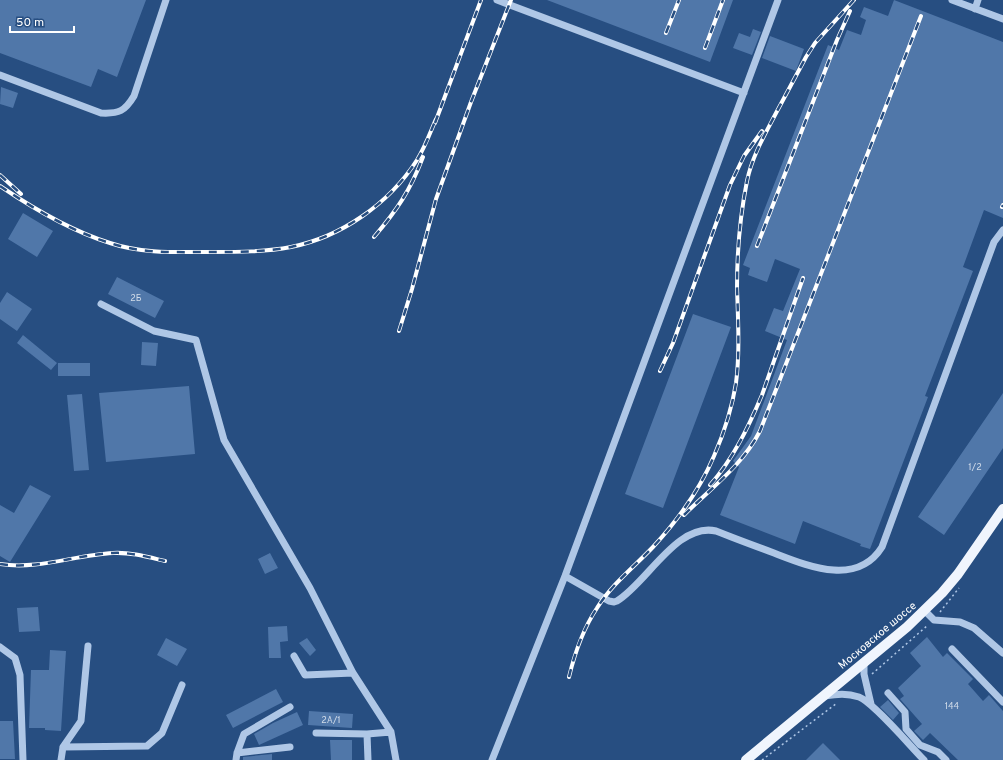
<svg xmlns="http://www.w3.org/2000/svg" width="1003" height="760" font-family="Overpass,sans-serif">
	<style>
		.building { fill: #5077a9 }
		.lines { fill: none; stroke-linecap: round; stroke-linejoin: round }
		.path { stroke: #afc7e6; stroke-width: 1.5; stroke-dasharray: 2 3; stroke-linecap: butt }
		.minor { stroke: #afc7e6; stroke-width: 7 }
		.major { stroke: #f0f5fd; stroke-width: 10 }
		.rail-casing { stroke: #fff; stroke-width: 4 }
		.rail { stroke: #274e81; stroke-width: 2.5; stroke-dasharray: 8; stroke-linecap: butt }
		.labels { text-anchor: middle; stroke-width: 4; stroke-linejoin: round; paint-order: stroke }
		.number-label { font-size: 9px; fill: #d3ddea }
		.street-label { font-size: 11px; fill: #fff; stroke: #274e81 }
	</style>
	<rect width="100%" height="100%" fill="#274e81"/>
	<!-- building -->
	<path class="building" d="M0,0H146L117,77L98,69L91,87L0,53Z
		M547,0H733L710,62Z
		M894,0L1003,42V218L984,210L963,267L973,271L925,396L928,397L870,549L860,546L861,544L803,521L795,544L720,515L739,467L733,461L751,436L787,340L765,331L774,308L783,311L800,269L775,259L767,282L748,275L750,268L743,265L828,45L839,50L847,30L861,35L866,20L860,17L864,7L888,16Z
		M753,29L761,32L752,55L733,48L739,33L750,37Z
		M770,36L804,49L796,71L762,58Z
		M1,87L18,93L13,108L0,104Z
		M23,213L53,231L37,257L8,239Z
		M117,277L164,301L155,318L108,294Z
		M7,292L32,309L17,331L0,319V303Z
		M693,314L731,327L663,508L625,494Z
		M23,335L57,363L51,370L17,343Z
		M142,342L158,343L156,366L141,365Z
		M58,363H90V376H58Z
		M189,386L195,454L106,462L99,393Z
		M1003,393V448L944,535L918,517Z
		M82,394L89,470L74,471L67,395Z
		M30,485L51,496L10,562L0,556V505L14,513Z
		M270,553L278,568L265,574L258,559Z
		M38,607L40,631L19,632L17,608Z
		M287,626L288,641L280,642L281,658H269L268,627Z
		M927,637L943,657L947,653L973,679L968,684L983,701L989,695L1003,711V760H958L930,733L923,740L914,731L922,724L900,699L904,696L898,688L921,666L910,653Z
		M166,638L187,649L177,666L157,655Z
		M307,638L316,650L310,656L299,643Z
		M50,650L66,651L61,731L45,730V728H29L31,670H49Z
		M276,689L283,702L233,728L226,715Z
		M888,700L899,713L893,720L880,707Z
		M309,711L353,714L352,728L308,725Z
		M297,712L303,725L259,745L254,734L273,723Z
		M0,721H13L15,759H0Z
		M330,740H352V760H331Z
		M823,743L840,760H806Z
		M272,754V760H243V757Z"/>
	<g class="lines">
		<!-- path -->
		<path class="path" d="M940,612L959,588
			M872,674L928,625
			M762,760L837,703"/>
		<!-- minor -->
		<path class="minor" d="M497,0L744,93
			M952,0L1003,19
			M975,9L978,0
			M0,75L101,113C119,114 125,111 134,96L166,0
			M101,304L154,331L196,340L224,440L310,588L353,673L391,732L396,760
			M565,576L609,601L614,602L617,601C647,583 677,522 716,531C736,539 755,546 774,553C808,566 857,587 882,547L994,242L1003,230
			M924,610L934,620L960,622L974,628L1003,653
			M0,647L15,658L20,675L23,760
			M952,649L1003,702
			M294,656L305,675L353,673
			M864,662V674L871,704
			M888,693L905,712L906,729L920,745L938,752L946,760
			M825,696C837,694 847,693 859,697C873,702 911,747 924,760
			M316,733L367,734L391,732
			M367,734L368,760
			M63,747L81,721L88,646
			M237,753L290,747
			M61,760L63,747L147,746L162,733L182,685
			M236,760L237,753L244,734L290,707
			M492,760L565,576L778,0"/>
		<!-- major -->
		<path class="major" d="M746,760L907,627L942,593L958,574L1003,509"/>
		<defs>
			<path id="rail" d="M666,33L679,0
				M705,48L723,0
				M435,123L481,0
				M0,175L21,194
				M0,186C34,209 71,231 110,243C142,254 178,252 212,252C238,252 265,252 291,247C341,237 389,204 417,160C425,147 430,133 436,119
				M1002,207L1003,205
				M374,237C397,210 410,191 423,157
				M757,246L837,40L850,11
				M399,331L412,289L436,199L471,102L511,0
				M660,371L673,343L730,185L744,156L762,131
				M710,485C733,459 748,428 762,395L803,278
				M684,515C711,488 742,466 760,431L921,16
				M0,564C38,570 75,555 113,553C130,552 148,557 165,561
				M569,677C575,652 583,629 597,608C612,584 634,567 653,547C677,521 700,489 714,456C724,433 732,408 736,383C740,352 738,319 737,287C737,252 740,216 747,181C752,157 764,136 775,115C785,96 796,76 806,57L815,43L854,0"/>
		</defs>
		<!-- rail casing -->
		<use href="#rail" class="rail-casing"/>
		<!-- rail -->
		<use href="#rail" class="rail"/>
	</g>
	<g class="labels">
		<!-- number labels -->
		<g class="number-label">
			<text x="136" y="301">2Б</text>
			<text x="975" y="470">1/2</text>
			<text x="952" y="709">144</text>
			<text x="331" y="723">2А/1</text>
		</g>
		<!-- street labels -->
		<g class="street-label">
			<text transform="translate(877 635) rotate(-40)" y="4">Московское шоссе</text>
		</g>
	</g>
	<!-- scale -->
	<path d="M10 26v6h64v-6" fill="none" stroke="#ffffff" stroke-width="2"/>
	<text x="16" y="26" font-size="12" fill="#ffffff" stroke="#274e81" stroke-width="3" paint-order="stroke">50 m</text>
</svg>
